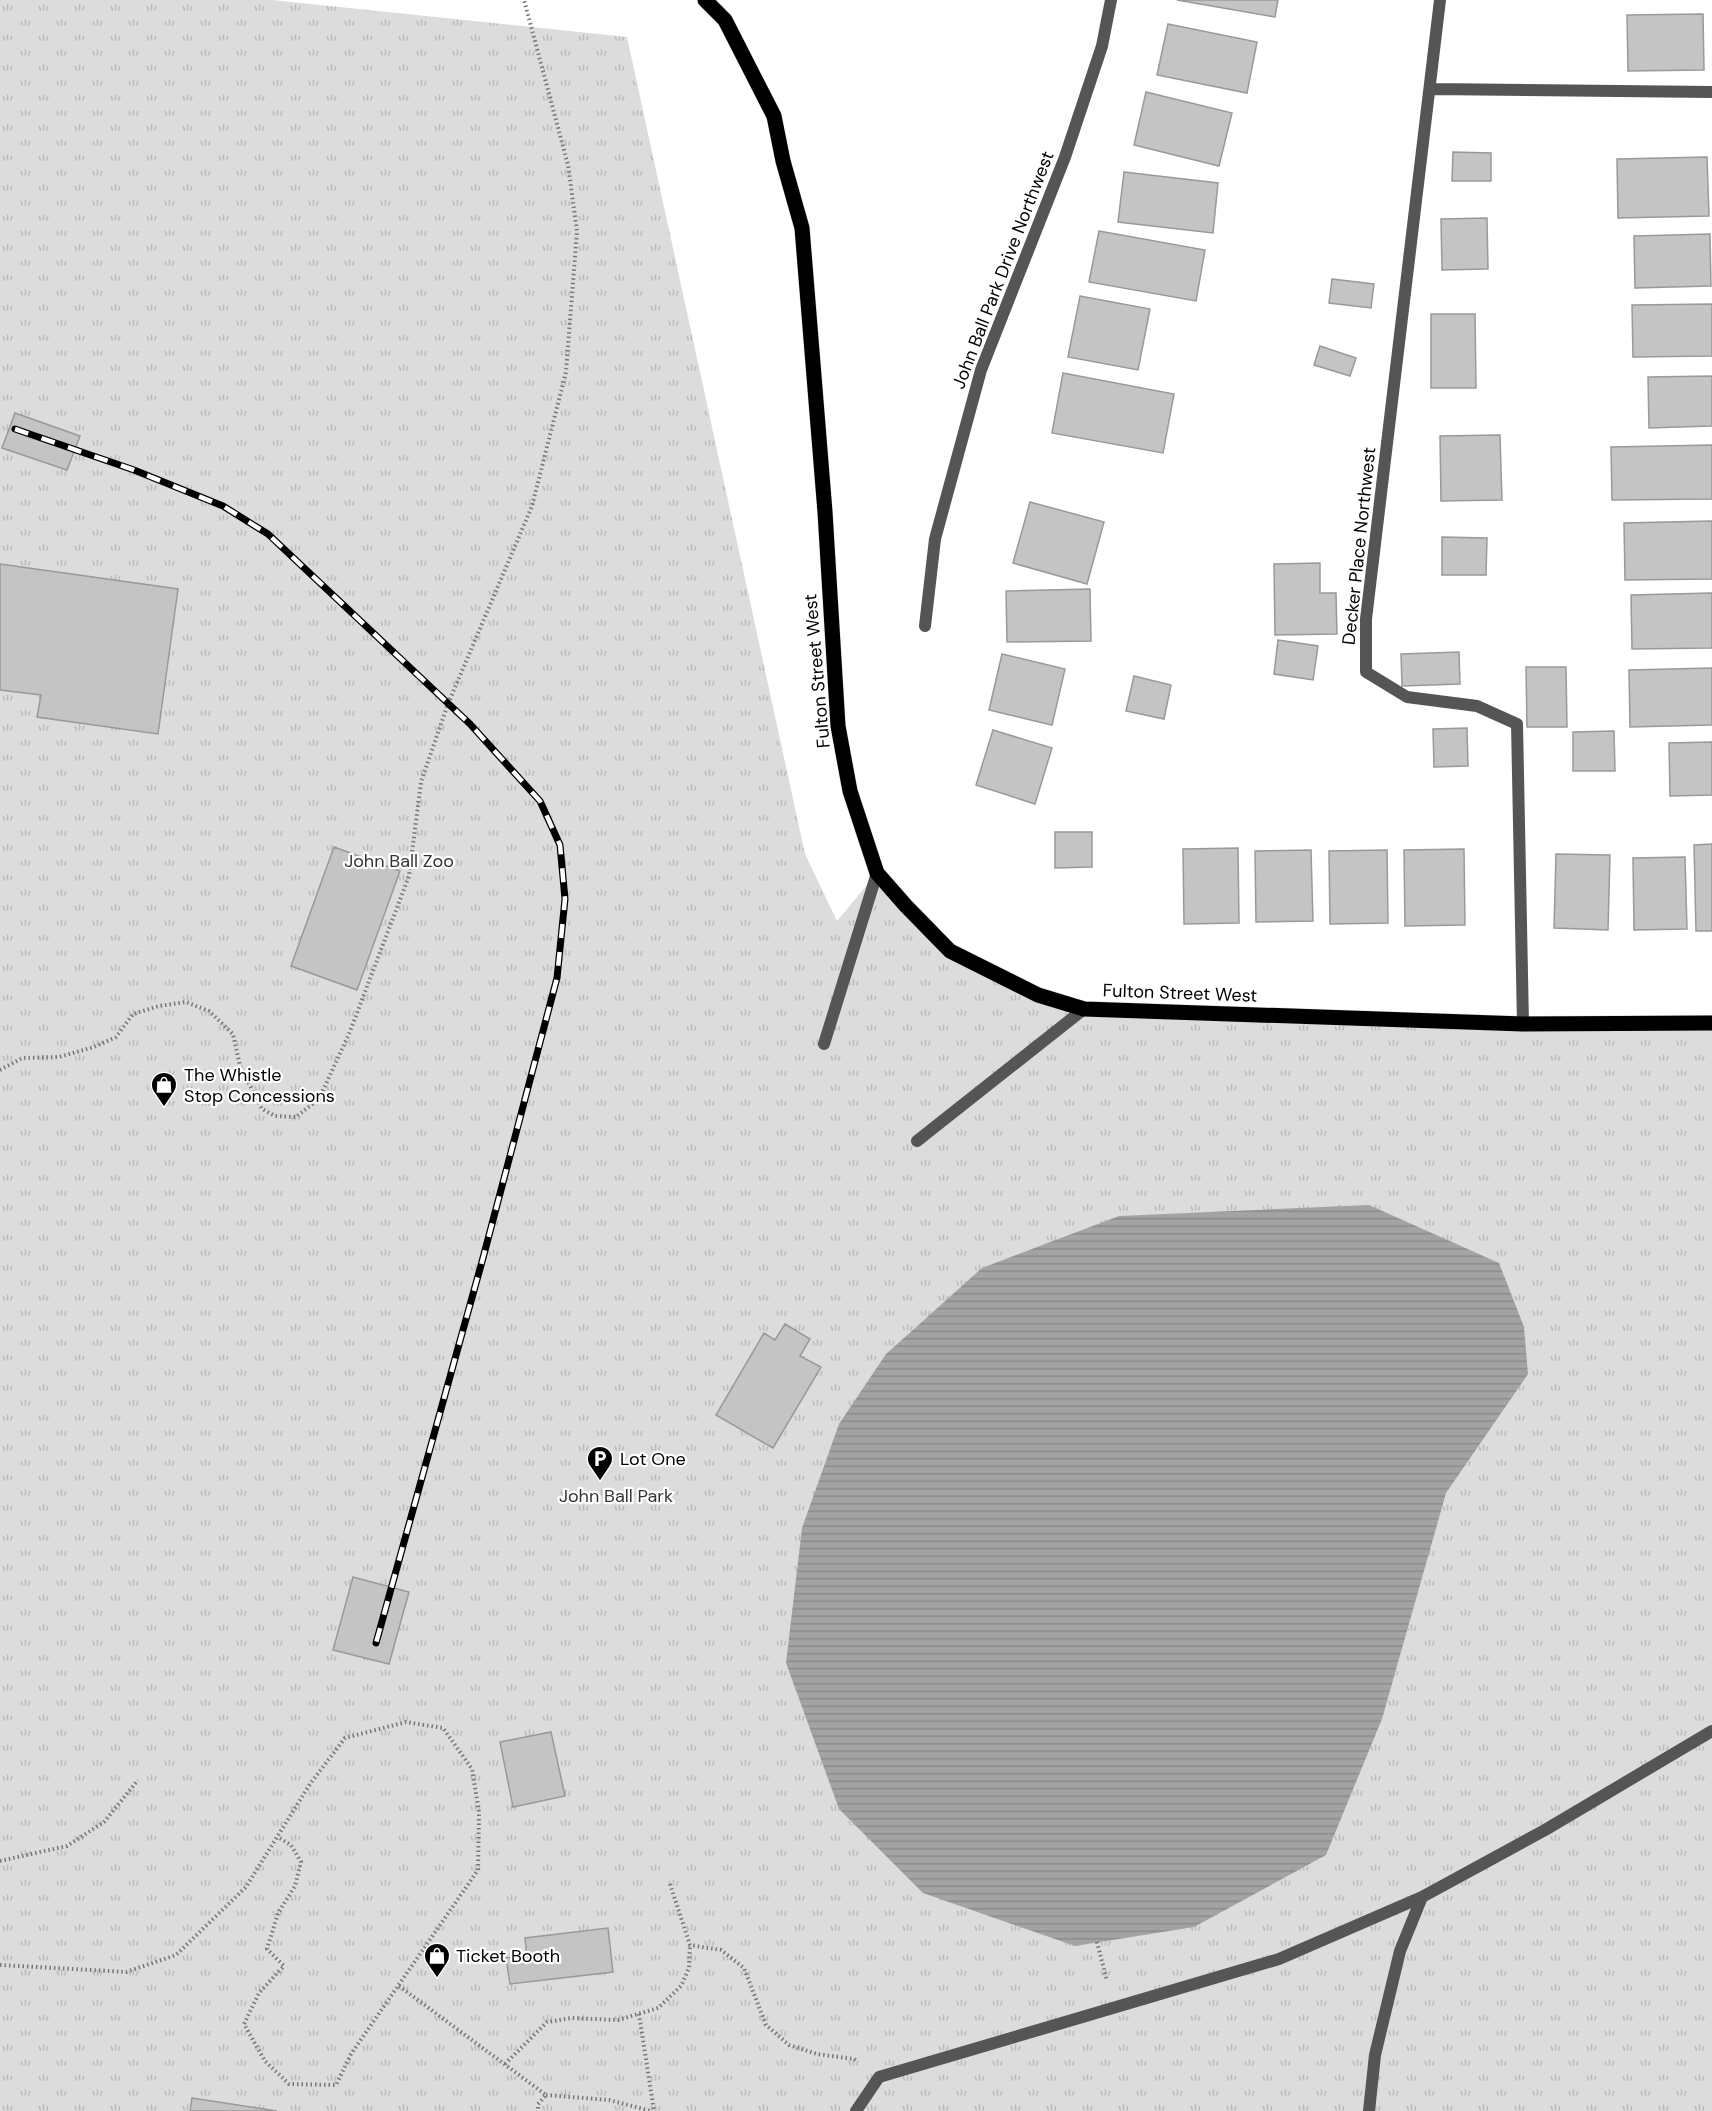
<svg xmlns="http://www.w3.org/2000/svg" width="1712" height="2111" font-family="'DM Sans',sans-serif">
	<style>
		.grass { fill: url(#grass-tufts) }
		.water { fill: url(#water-rules) }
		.building { fill: #c4c4c4; stroke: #999; stroke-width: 1.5 }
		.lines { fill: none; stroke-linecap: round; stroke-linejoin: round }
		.primary-casing { stroke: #dbdbdb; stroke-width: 16 }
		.path { stroke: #777; stroke-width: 4; stroke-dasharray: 1.5 3; stroke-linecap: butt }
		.lane { stroke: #555; stroke-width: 12 }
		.street { stroke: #555; stroke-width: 12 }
		.primary { stroke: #000; stroke-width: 15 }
		.rail-casing { stroke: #000; stroke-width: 7 }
		.rail { stroke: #fff; stroke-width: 4.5; stroke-dasharray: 14; stroke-linecap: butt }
		.labels { text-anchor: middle; stroke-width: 4.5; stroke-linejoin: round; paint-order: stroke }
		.street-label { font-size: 18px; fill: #000; stroke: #fff }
		.park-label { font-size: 18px; fill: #333; stroke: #fff }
		.poi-label { font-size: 18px; fill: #000; stroke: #fff; text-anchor: start }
	</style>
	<defs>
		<pattern id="grass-tufts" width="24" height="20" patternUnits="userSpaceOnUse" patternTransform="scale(1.5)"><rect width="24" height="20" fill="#dcdcdc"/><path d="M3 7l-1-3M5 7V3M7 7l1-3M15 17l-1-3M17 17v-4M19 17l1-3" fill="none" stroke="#bbb"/></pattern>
		<pattern id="water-rules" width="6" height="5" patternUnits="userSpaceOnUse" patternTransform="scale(1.5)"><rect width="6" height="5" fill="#a3a3a3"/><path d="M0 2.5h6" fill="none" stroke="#8b8b8b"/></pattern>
	</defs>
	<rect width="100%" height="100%" fill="#fff"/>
	<!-- grass -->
	<path class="grass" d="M0,0H272L627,37L805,854L837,921L877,873L950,951L1084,1009L1712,1023V2111H0Z"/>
	<!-- water -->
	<path class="water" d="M1369,1205L1499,1263L1524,1327L1528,1374L1446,1493L1382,1719L1326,1855L1194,1927L1075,1946L923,1893L839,1809L786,1663L802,1528L839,1424L886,1354L982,1268L1119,1216Z"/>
	<!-- building -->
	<path class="building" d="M1177,0H1278L1275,17Z
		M1703,14L1704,70L1628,71L1627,15Z
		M1168,24L1257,42L1247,93L1157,75Z
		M1146,92L1232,113L1219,166L1134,145Z
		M1453,152L1491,153V181H1452Z
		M1707,157L1709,216L1618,218L1617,159Z
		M1124,172L1218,183L1213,233L1118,222Z
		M1487,218L1488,269L1442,270L1441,219Z
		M1099,231L1205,250L1196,301L1089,282Z
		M1710,234L1711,286L1635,288L1634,236Z
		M1332,279L1374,284L1371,308L1329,303Z
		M1080,296L1150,309L1138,370L1068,357Z
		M1712,304V356L1633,357L1632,305Z
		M1431,314H1475L1476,388H1431Z
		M1320,346L1356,358L1350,376L1314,365Z
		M1063,373L1174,394L1163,453L1052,433Z
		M1712,376V426L1649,428L1648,377Z
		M15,413L80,436L67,470L2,448Z
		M1500,435L1502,500L1441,501L1440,436Z
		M1712,445V499L1612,500L1611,447Z
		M1030,502L1104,522L1087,584L1013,563Z
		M1712,521V579L1625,580L1624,523Z
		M1442,537L1487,538L1486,575H1442Z
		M1320,563V593H1336L1337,634L1275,635L1274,564Z
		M0,564L178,589L158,734L37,717L41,695L0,690Z
		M1090,589L1091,641L1007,642L1006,591Z
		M1712,593V648L1632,649L1631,595Z
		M1278,640L1318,646L1313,680L1274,674Z
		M1459,652L1460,684L1402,686L1401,654Z
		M1002,654L1065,669L1052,725L989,710Z
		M1526,667H1566L1567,727H1527Z
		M1712,668V725L1630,727L1629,670Z
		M1134,676L1171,685L1164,719L1126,711Z
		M1467,728L1468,766L1434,767L1433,729Z
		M993,730L1052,748L1035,804L976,785Z
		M1614,731L1615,771H1573V732Z
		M1712,742V795L1670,796L1669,743Z
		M1055,832H1092V867L1055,868Z
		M1712,844V931H1696L1694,845Z
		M334,847L400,871L357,990L291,966Z
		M1238,848L1239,923L1184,924L1183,849Z
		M1464,849L1465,925L1405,926L1404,850Z
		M1311,850L1313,921L1256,922L1255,851Z
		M1387,850L1388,923L1330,924L1329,851Z
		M1556,854L1610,855L1608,930L1554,928Z
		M1685,857L1687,929L1634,930L1633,858Z
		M785,1324L810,1339L800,1356L821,1367L773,1448L716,1415L764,1333L775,1340Z
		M353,1577L409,1592L389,1664L333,1650Z
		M551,1732L565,1796L513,1807L500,1742Z
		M608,1928L613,1972L510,1984L506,1958L527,1956L525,1938Z
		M192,2098L277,2111H190Z"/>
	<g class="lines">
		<defs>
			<path id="primary" d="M705,0L725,20L774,116L783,161L802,228L825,512L838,726L850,791L877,873L906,906L950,951L1038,995L1084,1009L1523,1024L1712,1023"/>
		</defs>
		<!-- primary casing -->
		<use href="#primary" class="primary-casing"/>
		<!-- path -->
		<path class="path" d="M0,1070L22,1058L59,1057L94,1047L116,1037L133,1014L159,1006L186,1002L209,1011L233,1034L240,1066L262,1109L275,1116L296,1117L319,1099L349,1034L409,876L421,782L448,704L532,506L566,372L577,231L568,165L524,0
			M0,1861L67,1846L104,1822L138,1780
			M670,1884L690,1945L721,1950L744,1968L766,2025L789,2045L817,2054L854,2059L857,2061
			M1097,1942L1107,1981
			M0,1965L126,1972L176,1955L246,1887L310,1784L345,1738L406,1722L443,1728L472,1769L479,1812L478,1870L351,2054L336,2085L289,2084L265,2061L244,2024L259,1993L284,1966L267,1949L278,1913L295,1886L301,1862L291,1845L278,1837
			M399,1986L546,2095L538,2104V2111
			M639,2014L654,2111
			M505,2064L547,2022L571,2018L618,2020L658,2008L681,1986L689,1968L690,1945
			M546,2095L609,2100L651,2111"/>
		<!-- lane -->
		<path class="lane" d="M824,1044L877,873
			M917,1141L1084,1009
			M856,2111L879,2077L1279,1959L1422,1897L1545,1830L1712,1731
			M1369,2111L1375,2055L1400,1951L1422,1897"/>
		<!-- street -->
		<path class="street" d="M1440,0L1366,619V672L1407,697L1477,706L1517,724L1523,1024
			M1431,89L1712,92
			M925,626L935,539L981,370L1065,157L1102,46L1111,0"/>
		<!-- primary -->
		<use href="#primary" class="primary"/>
		<defs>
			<path id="rail" d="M15,429L134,470L223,506L268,534L470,724L540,801L560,845L565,899L557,978L483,1258L376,1643"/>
		</defs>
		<!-- rail casing -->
		<use href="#rail" class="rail-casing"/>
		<!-- rail -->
		<use href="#rail" class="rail"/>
	</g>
	<!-- icons -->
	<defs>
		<symbol id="shop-pin" viewBox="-11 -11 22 30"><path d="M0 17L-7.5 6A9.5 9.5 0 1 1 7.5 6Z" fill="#000" stroke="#fff"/><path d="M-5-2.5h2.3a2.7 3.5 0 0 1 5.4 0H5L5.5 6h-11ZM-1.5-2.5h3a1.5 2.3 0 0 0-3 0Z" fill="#fff"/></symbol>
		<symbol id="parking-pin" viewBox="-11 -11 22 30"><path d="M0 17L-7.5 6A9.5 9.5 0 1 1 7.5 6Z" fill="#000" stroke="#fff"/><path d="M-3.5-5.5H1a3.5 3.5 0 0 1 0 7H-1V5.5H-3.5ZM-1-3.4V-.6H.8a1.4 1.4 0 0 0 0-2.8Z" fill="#fff"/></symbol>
	</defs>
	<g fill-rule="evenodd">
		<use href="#shop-pin" x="149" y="1070" width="30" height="40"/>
		<use href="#parking-pin" x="585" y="1444" width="30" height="40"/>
		<use href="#shop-pin" x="422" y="1941" width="30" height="40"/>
	</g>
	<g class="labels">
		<!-- street labels -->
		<g class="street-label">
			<text transform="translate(1003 270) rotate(-69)" y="6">John Ball Park Drive Northwest</text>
			<text transform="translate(1359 546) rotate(-84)" y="6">Decker Place Northwest</text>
			<text transform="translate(817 671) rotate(-95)" y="6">Fulton Street West</text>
			<text transform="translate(1180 993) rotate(2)" y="6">Fulton Street West</text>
		</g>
		<!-- park labels -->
		<g class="park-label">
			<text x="399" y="867">John Ball Zoo</text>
			<text x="616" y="1502">John Ball Park</text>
		</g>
		<!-- poi labels -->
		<g class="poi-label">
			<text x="184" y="1081">The Whistle<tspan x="184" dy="21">Stop Concessions</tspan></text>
			<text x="620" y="1465">Lot One</text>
			<text x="456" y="1962">Ticket Booth</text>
		</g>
	</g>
</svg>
